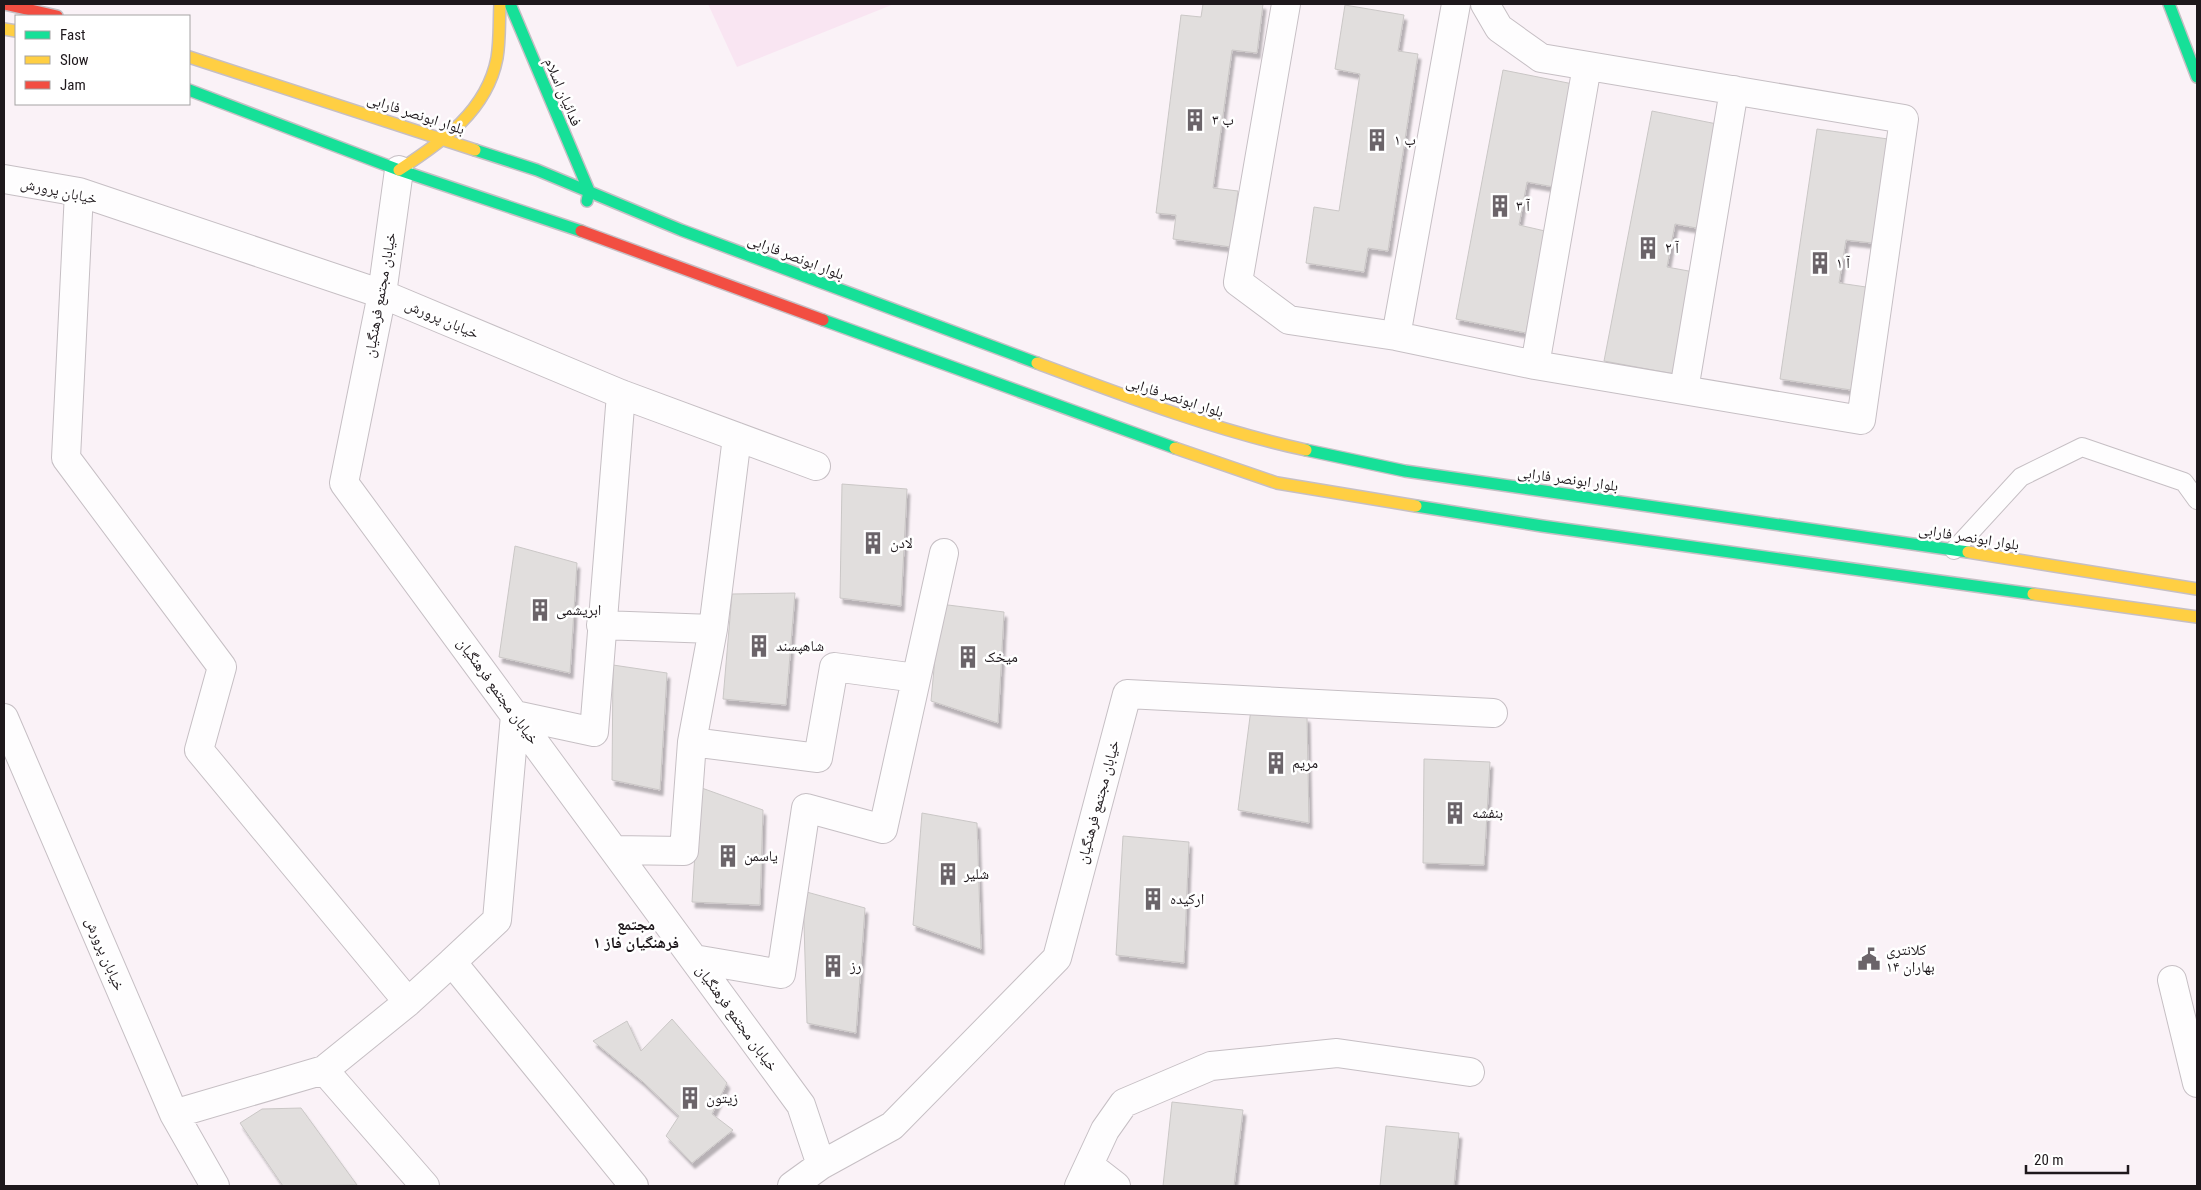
<svg xmlns="http://www.w3.org/2000/svg" width="2201" height="1190" font-family="'Roboto Condensed','Noto Naskh Arabic',sans-serif">
	<style>
		.green { fill: #f9e5f2 }
		.building { fill: #e1dedd; stroke: #cac7c6; filter: url(#shadow) }
		.lines { fill: none; stroke-linecap: round; stroke-linejoin: round }
		.lane-casing { stroke: #c6bfc4; stroke-width: 20 }
		.street-casing { stroke: #c6bfc4; stroke-width: 30 }
		.fast-casing { stroke: #c6bfc4; stroke-width: 14 }
		.slow-casing { stroke: #c6bfc4; stroke-width: 14 }
		.jam-casing { stroke: #c6bfc4; stroke-width: 14 }
		.lane { stroke: #fefdfe; stroke-width: 18 }
		.street { stroke: #fefdfe; stroke-width: 28 }
		.fast { stroke: #16e098; stroke-width: 11 }
		.slow { stroke: #ffcf43; stroke-width: 11 }
		.jam { stroke: #f24e42; stroke-width: 11 }
		.labels { text-anchor: middle; stroke-width: 5; stroke-linejoin: round; paint-order: stroke }
		.street-label { font-size: 15px; fill: #1e181c; stroke: #fff }
		.poi-label { font-size: 15px; fill: #1e181c; stroke: #fff; text-anchor: start }
		.neighbourhood-label { font-size: 16px; font-weight: bold; fill: #1e181c; stroke: #fff }
	</style>
	<defs>
		<filter id="shadow"><feDropShadow dx="3" dy="5.5" stdDeviation="1" flood-color="#0004"/></filter>
	</defs>
	<rect width="100%" height="100%" fill="#faf2f7"/>
	<!-- green -->
	<path class="green" d="M708,4H894L737,67Z"/>
	<!-- building -->
	<path class="building" d="M1203,4H1263L1257,53L1232,50L1213,188L1238,191L1231,247L1173,239L1176,215L1156,213L1181,15L1201,17Z
		M1345,5L1404,15L1398,51L1418,54L1388,251L1368,248L1364,272L1306,263L1314,207L1339,211L1360,74L1335,69Z
		M1503,70L1573,84L1554,187L1527,182L1519,225L1545,231L1526,333L1456,319Z
		M1652,111L1722,125L1702,229L1675,224L1667,267L1694,272L1674,374L1604,361Z
		M1817,129L1888,139L1872,243L1846,240L1839,283L1866,287L1851,390L1780,379Z
		M842,484L907,489L901,606L840,598Z
		M515,546L577,563L570,673L499,657Z
		M795,593L786,705L723,699L732,594Z
		M940,604L1004,612L998,723L931,701Z
		M613,665L667,673L660,790L612,780Z
		M1251,709L1307,717L1309,823L1238,810Z
		M1424,759L1490,762L1484,865L1423,863Z
		M699,787L763,810L760,905L692,902Z
		M922,813L977,823L981,949L913,925Z
		M1123,836L1189,842L1184,963L1116,955Z
		M803,891L865,908L856,1033L807,1023Z
		M672,1019L727,1083L712,1114L733,1130L692,1163L666,1136L679,1116L642,1081L593,1041L627,1021L641,1051Z
		M1172,1102L1243,1110L1234,1186H1163Z
		M301,1108L357,1185L283,1186L240,1123L262,1109Z
		M1386,1126L1459,1133L1454,1186H1380Z"/>
	<g class="lines">
		<defs>
			<path id="lane" d="M1954,550L2021,477L2082,447L2184,482L2197,500"/>
			<path id="street" d="M1286,4L1238,282L1289,320L1396,336L1535,365L1861,420L1904,119L1541,58L1499,28L1485,4
				M399,170L382,294L344,483L801,1105L821,1165
				M4,179L79,192L382,294L621,394L816,466
				M79,192L66,458L222,667L199,750L408,1002L324,1070
				M1396,336L1456,4
				M1535,365L1587,66
				M1684,390L1734,90
				M621,394L594,732L515,715L497,920L452,962L634,1186
				M601,625L713,629
				M4,718L174,1114L215,1186
				M692,742L818,758L834,667L916,678
				M614,850L684,851L692,742L713,629L737,437
				M694,959L781,974L806,808L883,829L944,553
				M2172,980L2197,1083
				M408,1002L452,962
				M174,1114L324,1070L425,1186
				M1089,1165L1116,1186
				M792,1186L821,1165L892,1126L1057,958L1127,694L1493,713
				M1079,1186L1105,1130L1124,1103L1211,1066L1337,1053L1470,1072"/>
			<path id="fast" d="M510,4L589,191L587,201
				M2169,4L2197,77
				M189,90L399,170L581,231
				M475,150L537,170L681,230L1037,363
				M823,320L1175,448
				M1306,450L1405,471L1968,552
				M1416,506L1542,526L2033,594"/>
			<path id="slow" d="M4,29L16,31
				M189,57L475,150
				M399,170C442,142 487,111 497,58C500,40 499,22 500,4
				M1037,363C1125,396 1214,430 1306,450
				M1175,448L1277,483L1416,506
				M1968,552L2197,589
				M2033,594L2197,617"/>
			<path id="jam" d="M4,4L57,16
				M581,231L823,320"/>
		</defs>
		<!-- lane casing -->
		<use href="#lane" class="lane-casing"/>
		<!-- street casing -->
		<use href="#street" class="street-casing"/>
		<!-- fast casing -->
		<use href="#fast" class="fast-casing"/>
		<!-- slow casing -->
		<use href="#slow" class="slow-casing"/>
		<!-- jam casing -->
		<use href="#jam" class="jam-casing"/>
		<!-- lane -->
		<use href="#lane" class="lane"/>
		<!-- street -->
		<use href="#street" class="street"/>
		<!-- fast -->
		<use href="#fast" class="fast"/>
		<!-- slow -->
		<use href="#slow" class="slow"/>
		<!-- jam -->
		<use href="#jam" class="jam"/>
	</g>
	<!-- icons -->
	<defs>
		<symbol id="building-bare" viewBox="-9 -9 18 18"><path d="M-4-6H4V6H1V3H-1V6H-4ZM-2.5-4.3h1.7v1.8h-1.7ZM.8-4.3h1.7v1.8H.8ZM-2.5-1h1.7V.8h-1.7ZM.8-1h1.7V.8H.8Z" fill="#6b6469" stroke="#fff" stroke-width="2.5" paint-order="stroke"/></symbol>
		<symbol id="civic-bare" viewBox="-9 -9 18 18"><path d="M-.6-6.5H3V-4.5H.6V-3L4-1V1h2V6H-6V1h2V-1L-.6-3ZM-1.2 2.5V6h2.4V2.5Z" fill="#6b6469" stroke="#fff" stroke-width="2.5" paint-order="stroke"/></symbol>
	</defs>
	<g fill-rule="evenodd">
		<use href="#building-bare" x="1179" y="104" width="32" height="32"/>
		<use href="#building-bare" x="1361" y="124" width="32" height="32"/>
		<use href="#building-bare" x="1484" y="190" width="32" height="32"/>
		<use href="#building-bare" x="1632" y="232" width="32" height="32"/>
		<use href="#building-bare" x="1804" y="247" width="32" height="32"/>
		<use href="#building-bare" x="857" y="527" width="32" height="32"/>
		<use href="#building-bare" x="524" y="594" width="32" height="32"/>
		<use href="#building-bare" x="743" y="630" width="32" height="32"/>
		<use href="#building-bare" x="952" y="641" width="32" height="32"/>
		<use href="#building-bare" x="1260" y="747" width="32" height="32"/>
		<use href="#building-bare" x="1439" y="797" width="32" height="32"/>
		<use href="#building-bare" x="712" y="840" width="32" height="32"/>
		<use href="#building-bare" x="932" y="858" width="32" height="32"/>
		<use href="#building-bare" x="1137" y="883" width="32" height="32"/>
		<use href="#civic-bare" x="1853" y="943" width="32" height="32"/>
		<use href="#building-bare" x="817" y="950" width="32" height="32"/>
		<use href="#building-bare" x="674" y="1082" width="32" height="32"/>
	</g>
	<g class="labels">
		<!-- street labels -->
		<g class="street-label">
			<text transform="translate(563 92) rotate(67)" y="5">فدائیان اسلام</text>
			<text transform="translate(416 114) rotate(18)" y="5">بلوار ابونصر فارابی</text>
			<text transform="translate(59 191) rotate(12)" y="5">خیابان پرورش</text>
			<text transform="translate(796 257) rotate(21)" y="5">بلوار ابونصر فارابی</text>
			<text transform="translate(380 295) rotate(-80)" y="5">خیابان مجتمع فرهنگیان</text>
			<text transform="translate(442 319) rotate(23)" y="5">خیابان پرورش</text>
			<text transform="translate(1175 397) rotate(18)" y="5">بلوار ابونصر فارابی</text>
			<text transform="translate(1568 479) rotate(8)" y="5">بلوار ابونصر فارابی</text>
			<text transform="translate(1969 537) rotate(9)" y="5">بلوار ابونصر فارابی</text>
			<text transform="translate(498 691) rotate(54)" y="5">خیابان مجتمع فرهنگیان</text>
			<text transform="translate(1098 802) rotate(-75)" y="5">خیابان مجتمع فرهنگیان</text>
			<text transform="translate(105 954) rotate(67)" y="5">خیابان پرورش</text>
			<text transform="translate(737 1018) rotate(54)" y="5">خیابان مجتمع فرهنگیان</text>
		</g>
		<!-- poi labels -->
		<g class="poi-label">
			<text x="1212" y="125">ب ۳</text>
			<text x="1394" y="145">ب ۱</text>
			<text x="1516" y="211">آ ۳</text>
			<text x="1665" y="253">آ ۲</text>
			<text x="1836" y="268">آ ۱</text>
			<text x="890" y="548">لادن</text>
			<text x="556" y="615">ابریشمی</text>
			<text x="776" y="651">شاهپسند</text>
			<text x="984" y="662">میخک</text>
			<text x="1292" y="768">مریم</text>
			<text x="1472" y="818">بنفشه</text>
			<text x="744" y="861">یاسمن</text>
			<text x="964" y="879">شلیر</text>
			<text x="1170" y="904">ارکیده</text>
			<text x="1886" y="955">کلانتری<tspan x="1886" dy="17">۱۴ بهاران</tspan></text>
			<text x="850" y="971">رز</text>
			<text x="706" y="1103">زیتون</text>
		</g>
		<!-- neighbourhood labels -->
		<g class="neighbourhood-label">
			<text x="636" y="930">مجتمع<tspan x="636" dy="18">فرهنگیان فاز ۱</tspan></text>
		</g>
	</g>
	<!-- border -->
	<rect width="2201" height="1190" fill="none" stroke="#1e181c" stroke-width="10"/>
	<!-- legend -->
	<rect x="15" y="15" width="175" height="90" fill="#ffffff" stroke="#a5a3a4"/>
	<rect x="25" y="31" width="25" height="8" fill="#16e098" stroke="#a5a3a4"/>
	<text x="60" y="40" font-size="15" fill="#1e181c">Fast</text>
	<rect x="25" y="56" width="25" height="8" fill="#ffcf43" stroke="#a5a3a4"/>
	<text x="60" y="65" font-size="15" fill="#1e181c">Slow</text>
	<rect x="25" y="81" width="25" height="8" fill="#f24e42" stroke="#a5a3a4"/>
	<text x="60" y="90" font-size="15" fill="#1e181c">Jam</text>
	<!-- scale -->
	<path d="M2026 1165v8h102v-8" fill="none" stroke="#1e181c" stroke-width="2.5"/>
	<text x="2034" y="1165" font-size="15" fill="#1e181c" stroke="#ffffff" stroke-width="4" paint-order="stroke">20 m</text>
</svg>
